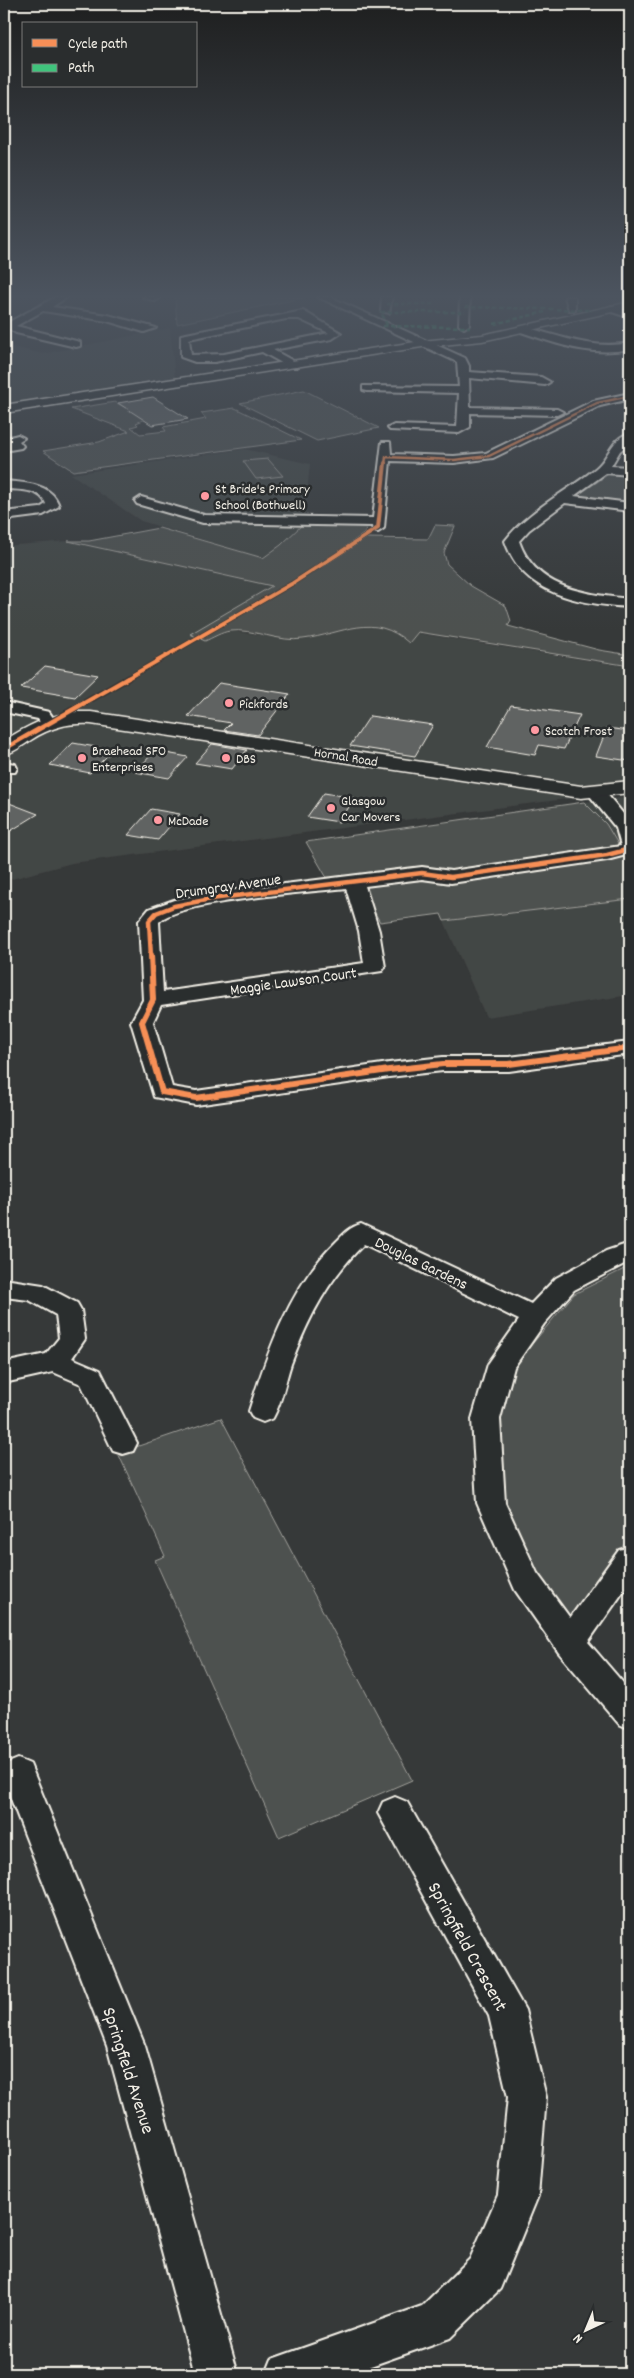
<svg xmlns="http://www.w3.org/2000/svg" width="634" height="2378" font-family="Dekko,sans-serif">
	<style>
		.built { fill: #434645 }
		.green { fill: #4e514f; stroke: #a1a19c }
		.building { fill: #616362; stroke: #f4f1e8 }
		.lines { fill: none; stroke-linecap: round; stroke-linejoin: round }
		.street-casing { stroke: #f4f1e8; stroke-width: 4 }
		.secondary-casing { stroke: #f4f1e8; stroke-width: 3 }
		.street { fill: #2a2d2e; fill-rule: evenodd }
		.secondary { fill: #2a2d2e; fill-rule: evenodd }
		.quiet { stroke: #40c37c; stroke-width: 2.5; stroke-dasharray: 4.5 2.5; stroke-linecap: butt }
		.cycleway-far3-casing { stroke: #2a2d2e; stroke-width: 4 }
		.cycleway-far2-casing { stroke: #2a2d2e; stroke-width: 5.5 }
		.cycleway-far1-casing { stroke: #2a2d2e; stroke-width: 7 }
		.cycleway-casing { stroke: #2a2d2e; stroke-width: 9 }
		.cycleway-far3 { stroke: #f78f57; stroke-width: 2.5 }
		.cycleway-far2 { stroke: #f78f57; stroke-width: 4 }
		.cycleway-far1 { stroke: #f78f57; stroke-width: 4.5 }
		.cycleway { stroke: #f78f57; stroke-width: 6 }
		.poi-dot { fill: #ff9aa2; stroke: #2a2d2e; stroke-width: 2 }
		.labels { text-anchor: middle; stroke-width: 5; stroke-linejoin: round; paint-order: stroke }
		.far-poi-label { font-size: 14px; fill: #f4f1e8; stroke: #2a2d2e; text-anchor: start }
		.far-street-label { font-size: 14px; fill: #f4f1e8; stroke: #2a2d2e }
		.street-label { font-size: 16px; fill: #f4f1e8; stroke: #2a2d2e }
		.near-street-label { font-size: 19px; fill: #f4f1e8; stroke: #2a2d2e }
	</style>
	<rect width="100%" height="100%" fill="#363939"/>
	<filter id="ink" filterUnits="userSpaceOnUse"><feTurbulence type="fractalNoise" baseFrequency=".02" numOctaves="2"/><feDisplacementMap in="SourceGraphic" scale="10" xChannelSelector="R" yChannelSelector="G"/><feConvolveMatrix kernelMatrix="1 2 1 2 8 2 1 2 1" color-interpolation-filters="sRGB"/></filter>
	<g filter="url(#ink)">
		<!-- built -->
		<path class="built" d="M170,328L175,379L4,406V345L43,354Z
			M245,449L310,464L304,523L281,545L263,558L141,521L71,474Z
			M68,541L272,586L205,641L230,631L302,640L349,627H382L397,632L409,643L416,633L630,667V786L566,799L72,863L4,881V546Z
			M630,797V864L606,824L584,802Z
			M630,899V995L486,1017L444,921Z"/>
		<!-- green -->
		<path class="green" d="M175,297H307L177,324Z
			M304,390L379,428L317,441L240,403Z
			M115,402L146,419L136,423L138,425L131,427L140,434L166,431L163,427L206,419L201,413L235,408L301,440L73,471L43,451L99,442L129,431L71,409Z
			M268,459L283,476L256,479L243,461Z
			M610,473L630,476V502L577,496Z
			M304,523L355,525L366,527L365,533L312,569L322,567L367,538L428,539L435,525L455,526L444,553L447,564L471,586L506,606L511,621L508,626L599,650L630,655V666L418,632L409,643C373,611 343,634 303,639C281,643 252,628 230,631C222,632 212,638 205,641L190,634L272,586L68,541H89L159,528L263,558L281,545Z
			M584,802L606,824L630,864V899L444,921L441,914L380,922L354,875L327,878L306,842Z
			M630,1266V1536L571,1618L535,1579L502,1501L494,1429L512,1368L574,1294Z
			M221,1418L412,1780L279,1837L155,1560L165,1556L118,1453Z"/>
		<!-- building -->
		<path class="building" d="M153,397L188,419L152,425L118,403Z
			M45,666L98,675L75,697L21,688Z
			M219,683L290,694L258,735L224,730L231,723L188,716Z
			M511,705L580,715L564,749L539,745L535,755L487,747Z
			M370,716L433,725L415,756L350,746Z
			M607,728L630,731V761L596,756Z
			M73,743L113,750L90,773L50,765Z
			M212,744L247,750L232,769L195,763Z
			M155,751L188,757L169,778L135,772Z
			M324,793L355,798L339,822L307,817Z
			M4,801L38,814L4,835Z
			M151,809L180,814L158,840L128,835Z"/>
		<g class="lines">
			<defs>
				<path id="street" d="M56,297H67L52,307L108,315L156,328L144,332L107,321L43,311L16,326L80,342V346L76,347L16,333L6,327L9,322Z
					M143,297H159L160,298L155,301Z
					M318,297H330L465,358L469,366V372L541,377L550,382L545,385L469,378L470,407L557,409L563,412L557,415L470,413V427L459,433L390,430L388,428L394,425L457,427L459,393L367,391L363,390V386L459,387L457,362Z
					M382,297H392L389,313L381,311Z
					M460,297H470L469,325L464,328L459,325Z
					M565,297H575V310H569Z
					M612,306L630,312V318L609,311V307Z
					M303,311L341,333L332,339L273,350L297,363V367H289L262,352L215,362H195L181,357V335ZM286,319H299L329,333L224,354L191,355L189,339Z
					M524,327C561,336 591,350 630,343V349C591,357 557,344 521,332V328Z
					M630,393V399L600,406L493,458L454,463L390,461L384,528L378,532L373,531L372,526L203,523L137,504L135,501L141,497L204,515L373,518L382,442H390L391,454L454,456L486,453L593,401Z
					M630,433V442L620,451L611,466L630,467V475L606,473L574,496L630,503V511L565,503L529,530L519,541C536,590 586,594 630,599V607C580,604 523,595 505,541C528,510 567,492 596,468C609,458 612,437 630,433Z
					M18,435L24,438L19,441L23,446L21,448L4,451V445L8,444L4,440L6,438Z
					M4,481C25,483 52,483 59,506L43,515L4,520V512L40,508L46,504C41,488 17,490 4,489Z
					M4,702L49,712L56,722L48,727L42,725L38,719L4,712Z
					M4,762L15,764L17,768L15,772H4Z
					M595,786L601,787L630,822V854L607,860L451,883L422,879L365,886L379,931L385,967L382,971L161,1005L153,1022L172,1087L196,1091L389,1063L443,1057H509L630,1042V1054L509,1071H443L389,1077L196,1105L154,1097L131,1022L143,1000L139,921L149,909L174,900L211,893L422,867L451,871L621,846L616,828L586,791L589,787ZM346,888L359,931L364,963L163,992L159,922C176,901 313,892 346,888Z
					M361,1224L531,1304L556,1278L606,1251L630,1243V1261L574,1290L544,1324L514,1367L500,1419L505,1503L537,1573L570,1618L619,1550L630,1547V1582L588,1642L630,1691V1729L619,1724L559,1653L515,1590L477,1503L472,1419L488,1364L519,1320L364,1244C329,1278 308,1318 291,1364C285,1382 282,1402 273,1418L263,1422L253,1418L249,1411C268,1351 290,1286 337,1241C344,1234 350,1227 361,1224Z
					M4,1279L43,1285L77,1303L81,1310L85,1339L72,1358L100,1370L137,1443L133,1451L123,1454L113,1451L81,1384L53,1372L4,1383V1363L46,1354L59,1338L56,1315L29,1300L4,1297Z
					M18,1759L30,1764L145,2046L238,2374H195L107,2046L4,1781L6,1764Z
					M395,1797L407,1802L525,2010L546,2097L538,2196L500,2289L450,2338L348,2374H266L272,2359L422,2306L470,2259L498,2195L508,2097L489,2016L378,1813L383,1802Z"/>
				<path id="secondary" d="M630,302V308L482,341L422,347L4,413V405L422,341L482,335Z
					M77,712H91L581,786L630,781V793L581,798L91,724C68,723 51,727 31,740C22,746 14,752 4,755V741C27,726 48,715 77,712Z"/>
			</defs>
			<!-- street casing -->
			<use href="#street" class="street-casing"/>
			<!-- secondary casing -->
			<use href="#secondary" class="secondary-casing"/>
			<!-- street -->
			<use href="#street" class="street"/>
			<!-- secondary -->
			<use href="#secondary" class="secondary"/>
			<!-- quiet -->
			<path class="quiet" d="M387,304H433
				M465,307L592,310
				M494,324L545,312
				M387,325L381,312H465
				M383,326L470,327"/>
			<defs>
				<path id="cycleway-far3" d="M385,464L386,457L454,460L489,456L597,403L630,396"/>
				<path id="cycleway-far2" d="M126,679L293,583L378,528L385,463"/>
				<path id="cycleway-far1" d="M4,749L128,678
					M151,957L149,921L156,913L174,906L211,899L422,873L451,877L607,855L630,849"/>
				<path id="cycleway" d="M151,955L153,1000L142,1022L162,1092L196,1098L389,1070L443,1064H509L630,1048"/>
			</defs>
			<!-- cycleway-far3 casing -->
			<use href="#cycleway-far3" class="cycleway-far3-casing"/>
			<!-- cycleway-far2 casing -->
			<use href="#cycleway-far2" class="cycleway-far2-casing"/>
			<!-- cycleway-far1 casing -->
			<use href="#cycleway-far1" class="cycleway-far1-casing"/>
			<!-- cycleway casing -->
			<use href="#cycleway" class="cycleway-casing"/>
			<!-- cycleway-far3 -->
			<use href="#cycleway-far3" class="cycleway-far3"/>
			<!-- cycleway-far2 -->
			<use href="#cycleway-far2" class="cycleway-far2"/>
			<!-- cycleway-far1 -->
			<use href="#cycleway-far1" class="cycleway-far1"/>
			<!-- cycleway -->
			<use href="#cycleway" class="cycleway"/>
		</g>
	</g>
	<!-- sky -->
	<linearGradient id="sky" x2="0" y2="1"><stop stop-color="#1e1f1f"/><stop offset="0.47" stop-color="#4c545f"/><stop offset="1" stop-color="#4c545f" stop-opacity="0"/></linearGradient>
	<rect width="634" height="630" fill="url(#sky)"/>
	<!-- markers -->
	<g class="poi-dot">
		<circle cx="205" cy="496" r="5"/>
		<circle cx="229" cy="703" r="5"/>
		<circle cx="535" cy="730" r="5"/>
		<circle cx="82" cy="758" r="5"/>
		<circle cx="226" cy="758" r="5"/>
		<circle cx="331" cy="808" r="5"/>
		<circle cx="158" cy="820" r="5"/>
	</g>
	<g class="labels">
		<!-- far-poi labels -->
		<g class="far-poi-label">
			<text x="215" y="493">St Bride's Primary<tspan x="215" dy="16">School (Bothwell)</tspan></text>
			<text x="239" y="708">Pickfords</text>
			<text x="545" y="735">Scotch Frost</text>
			<text x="92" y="755">Braehead SFO<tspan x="92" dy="16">Enterprises</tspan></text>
			<text x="236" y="763">DBS</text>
			<text x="341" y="805">Glasgow<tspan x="341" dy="16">Car Movers</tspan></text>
			<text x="168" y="825">McDade</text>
		</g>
		<!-- far-street labels -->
		<g class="far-street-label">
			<text transform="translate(346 756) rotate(9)" y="5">Hornal Road</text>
		</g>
		<!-- street labels -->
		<g class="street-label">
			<text transform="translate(228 885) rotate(-8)" y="6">Drumgray Avenue</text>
			<text transform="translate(293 980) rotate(-8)" y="6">Maggie Lawson Court</text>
			<text transform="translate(422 1262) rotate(26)" y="6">Douglas Gardens</text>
		</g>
		<!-- near-street labels -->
		<g class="near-street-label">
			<text transform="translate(469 1946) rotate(61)" y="7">Springfield Crescent</text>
			<text transform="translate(130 2070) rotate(72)" y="7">Springfield Avenue</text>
		</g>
	</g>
	<!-- margin -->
	<rect width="634" height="2378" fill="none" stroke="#2a2d2e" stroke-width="20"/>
	<rect x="10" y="10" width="614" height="2358" fill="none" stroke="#f4f1e8" stroke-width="2" filter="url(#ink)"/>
	<!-- legend -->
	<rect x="22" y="22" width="175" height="65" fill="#2a2d2e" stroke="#7b7b78"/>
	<rect x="32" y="39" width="25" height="8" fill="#f78f57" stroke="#7b7b78"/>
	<text x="68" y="48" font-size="15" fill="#f4f1e8">Cycle path</text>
	<rect x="32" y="64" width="25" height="8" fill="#40c37c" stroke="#7b7b78"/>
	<text x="68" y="72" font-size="15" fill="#f4f1e8">Path</text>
	<!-- north arrow -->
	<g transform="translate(586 2330) rotate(224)" stroke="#2a2d2e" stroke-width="4" paint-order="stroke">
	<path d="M0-4L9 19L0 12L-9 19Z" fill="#f4f1e8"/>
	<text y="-8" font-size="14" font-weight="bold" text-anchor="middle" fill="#f4f1e8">N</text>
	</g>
</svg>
